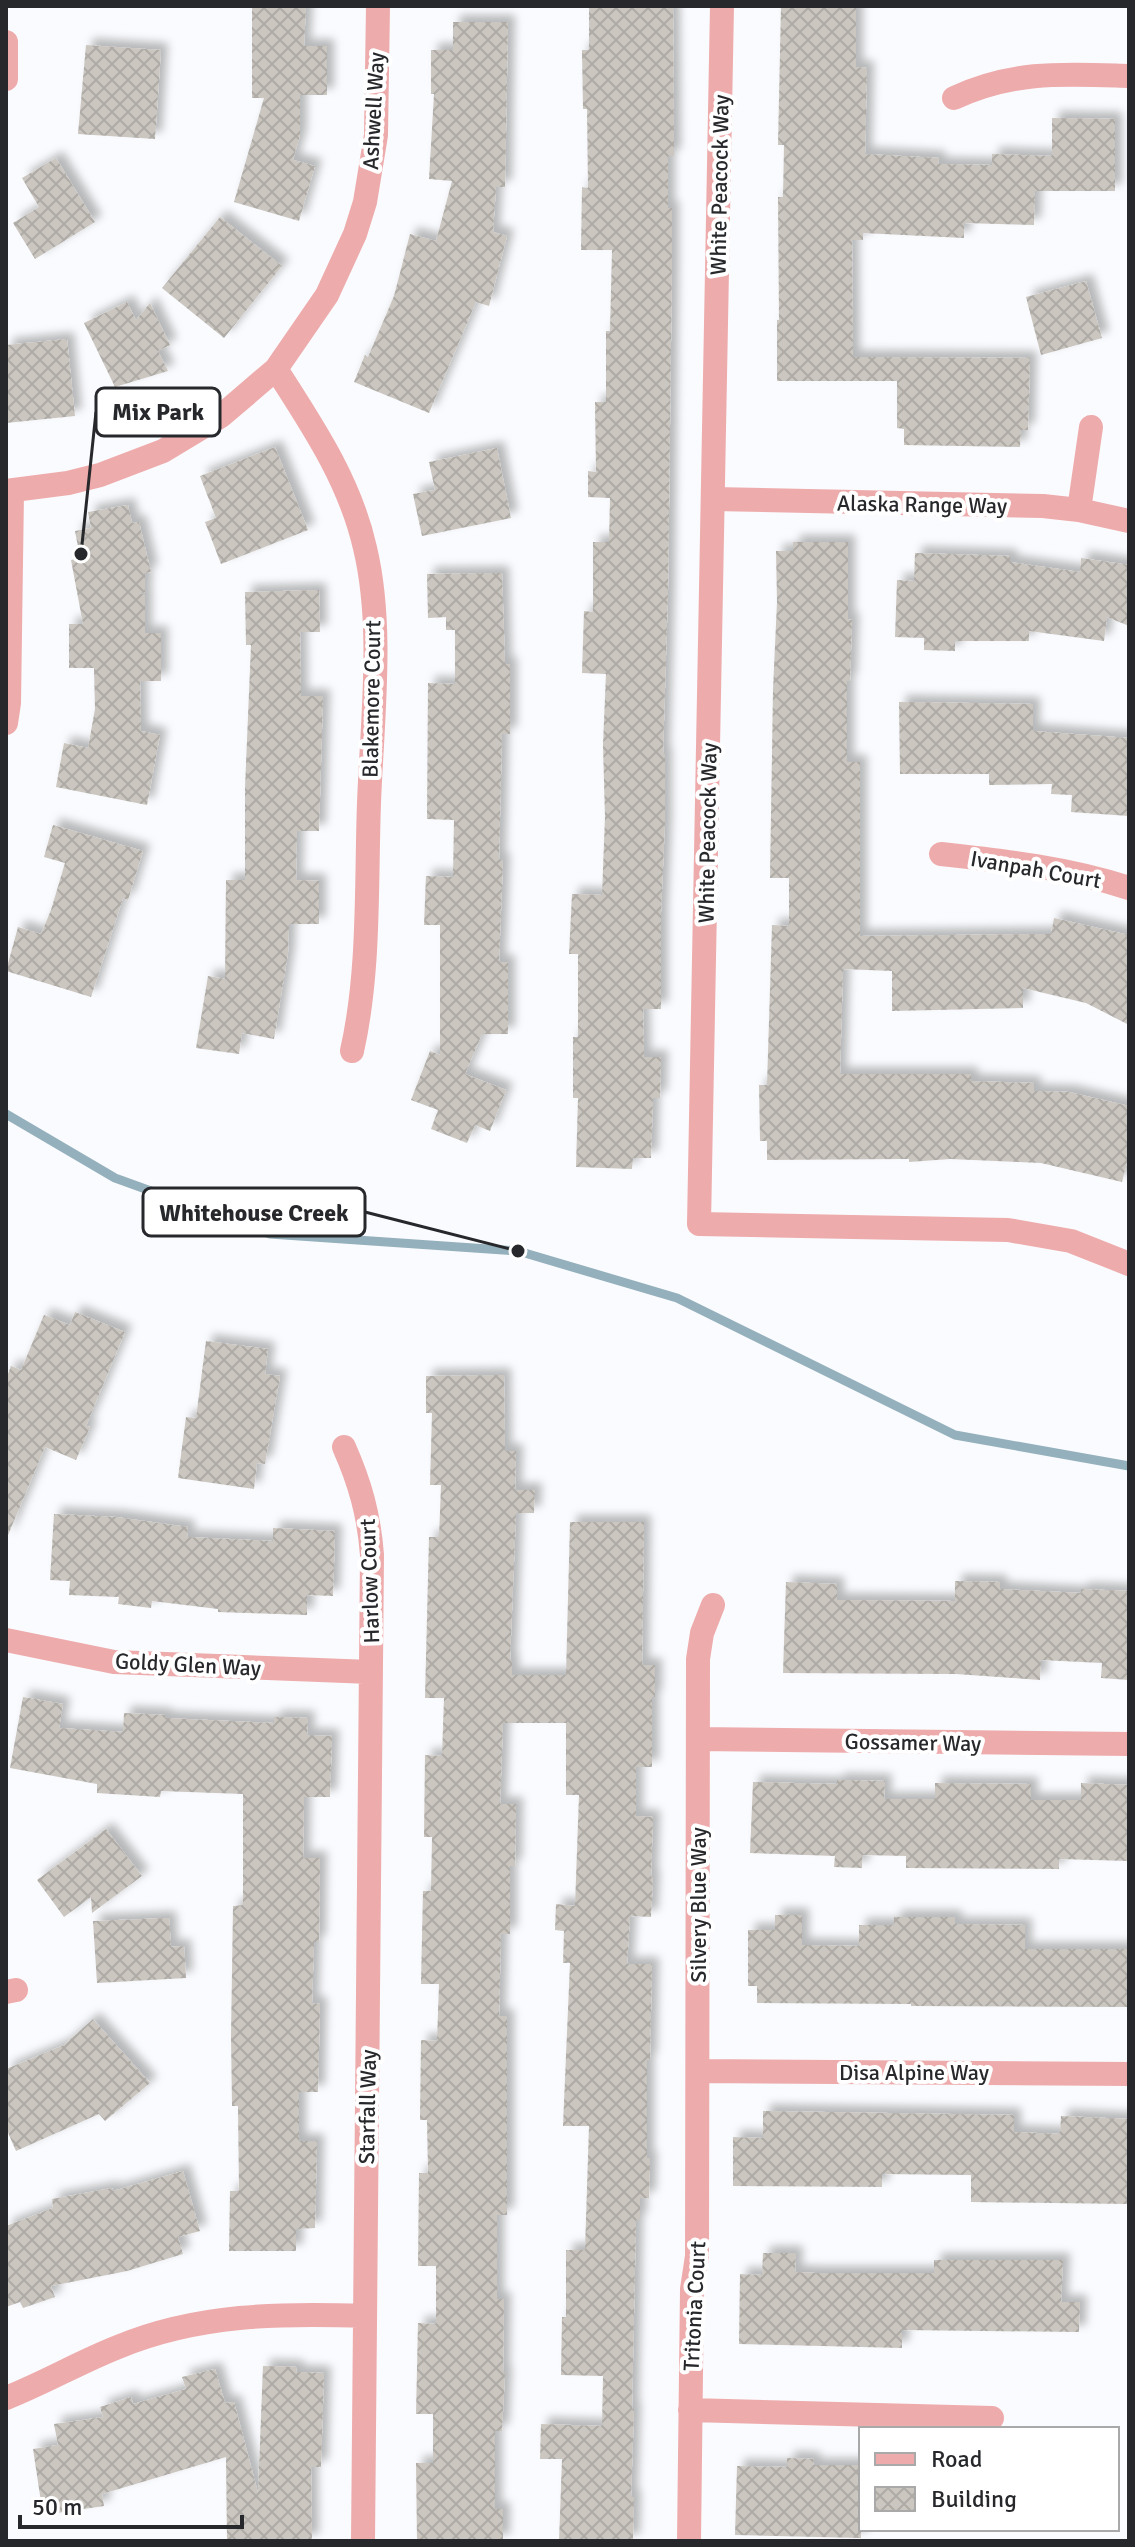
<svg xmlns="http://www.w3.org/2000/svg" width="1135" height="2547" font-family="Signika,sans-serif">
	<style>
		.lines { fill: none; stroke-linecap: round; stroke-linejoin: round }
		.stream { stroke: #94b0bc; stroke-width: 9 }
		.building { fill: url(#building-cross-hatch); filter: url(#shadow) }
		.street { stroke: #eeabac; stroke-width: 24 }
		.labels { text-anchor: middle; stroke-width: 8; stroke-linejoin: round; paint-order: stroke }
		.street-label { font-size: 22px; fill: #27282b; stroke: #fff }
		.leader { fill: none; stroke: #27282b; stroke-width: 3 }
		.callout-dot { fill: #27282b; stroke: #fff; stroke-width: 3 }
		.callout { fill: #fff; stroke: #27282b; stroke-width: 3 }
		.callout-label { font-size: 24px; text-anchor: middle; font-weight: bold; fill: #27282b }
	</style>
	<defs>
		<pattern id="building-cross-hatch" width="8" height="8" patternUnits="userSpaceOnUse" patternTransform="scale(2)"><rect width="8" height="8" fill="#cbc6c0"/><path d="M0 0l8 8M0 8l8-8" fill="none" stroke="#aeaaa5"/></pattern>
		<filter id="shadow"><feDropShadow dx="7" dy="-7" stdDeviation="4" flood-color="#0004"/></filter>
	</defs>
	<rect width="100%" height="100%" fill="#fafbfe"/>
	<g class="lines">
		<!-- stream -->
		<path class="stream" d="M6,1114L115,1178L270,1234L518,1251L677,1298L955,1435L1129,1466"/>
	</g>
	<!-- building -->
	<path class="building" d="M252,6H306L304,46H327V95H300V135L293,160L315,166L299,221L234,202L264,98H252Z
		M589,6H673L674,156H668V208H672V260L668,591L663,754H665V822L661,912V1009H643L644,1057H661L660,1098H653L651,1158H633L632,1169L576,1167L578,1098H573V1037H578V954H569L572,894L602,895L605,817L603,745L606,674L582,673L584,611L593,612V542H609L610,498L588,497V471L596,472L595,402H606V331H610L612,250H581L582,187L588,188L587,109H583L582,50H589Z
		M781,6H856V67L867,68L865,154L939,158L938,164L992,165V154L1052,156V118L1115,119V191H1035L1034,225L964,223V238L863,233V240H852L853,357L1030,358L1028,430H1021L1020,447L904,445V429L897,428V381H777V320H779L778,197H783L784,145H778Z
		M453,22H508L505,187H496L493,232L507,236L489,306L476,302L429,413L354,382L365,355L368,357L394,296L410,234L436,241L452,181L429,179L434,94H431V50H453Z
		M86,45L161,50L155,139L78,134Z
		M56,158L95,222L35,259L13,223L39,207L22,178Z
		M220,217L282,266L224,338L162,288Z
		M1086,281L1102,338L1041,355L1026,297Z
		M127,302L136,320L150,303L170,345L158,351L168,371L115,387L84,323Z
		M67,339L75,416L6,423V345Z
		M275,447L308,530L221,564L205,522L216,518L200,476Z
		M497,448L511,518L422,536L413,494L435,490L429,462Z
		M128,505L132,523L139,522L151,572L145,573V592L140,594H145V633H161V681H140L141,731L160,735L147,805L56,787L64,743L88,748L95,709L94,668H69V624H83L71,560L80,558L75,531L91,528L88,512Z
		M793,542H848V619L852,620L850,681H847V762H860V936L1051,934L1054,918L1129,935V1025L1086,1003L1023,988V1008L892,1011V971L843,969L840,1074H971V1081L1034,1083V1091L1069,1092L1129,1106V1154L1122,1182L1041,1163L950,1159L909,1162V1159L767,1160V1141H760L759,1085H767L772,925L789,926V878H770L773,690L777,602L776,551H793Z
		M915,553L1010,556V562L1080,572L1081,558L1129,565V626L1107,617L1104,641L1029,631V641H955V651L924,650V638L895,637L897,580L914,581Z
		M502,573L505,664H510V734H502L499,860H503L499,962H508V1034H482L465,1074L506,1090L490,1131L475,1125L467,1143L431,1129L438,1110L411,1100L430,1051L440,1055V925H424L426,876L453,877L454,820L427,819L428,683L455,684V630H446V617L428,618L427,574Z
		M319,590L320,632H300L301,696H323L319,831H297L296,880L319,881V924H289L288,953L274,1039L242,1033L239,1054L196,1048L208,976L225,979L226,880H245V788L251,645H246L245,592Z
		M899,702L1033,704V731L1129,738V816L1071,812L1072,795L1051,794L1052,784L989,785V774H900Z
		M53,825L143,851L128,900L123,898L91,997L6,971L18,927L41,934L51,910L65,863L44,857Z
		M75,1312L125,1332L86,1426L90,1427L76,1460L45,1447L6,1540V1379L11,1366L21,1370L44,1315L70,1325Z
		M206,1341L268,1349L265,1374L280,1376L265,1464L257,1463L254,1489L178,1478L186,1417L196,1418Z
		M504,1375L505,1451H516L515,1490H535L534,1513H516L510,1661H512V1675H566L570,1522H644L642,1665H655V1697H652V1767H636V1816L653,1817L651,1877H653L651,1917L630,1916L627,1964H652L650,2060H647V2158H650L649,2198H640V2220H636L632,2409H634L631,2497H634L633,2541H559L562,2459H540L541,2424L602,2426L603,2376L561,2375L562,2317H566V2250H585L589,2126H563L570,1963H563L564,1931L555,1930L556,1904L575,1906L579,1795H566V1723H503L500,1804H516L515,1866H510V1934H501L499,2016H507V2215H497V2299H504L503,2373H505L502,2431H495V2509H503V2541H417L416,2463H433V2414H416L418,2323L436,2324V2266H418L419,2173H428L427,2120H420L421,2040L437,2041L439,1984H421L423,1891H431L432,1837H424L425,1755L442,1756L444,1698H425L429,1537H439L441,1485H430L432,1413H426V1376Z
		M54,1514L116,1517L188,1527L187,1537L273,1541V1528L335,1531L333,1596L307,1595V1615L218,1612V1609L152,1601L151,1608L118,1604L119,1597L69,1595L70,1581L50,1580Z
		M955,1581L1000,1582V1589L1081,1593V1589L1129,1591V1680L1101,1678L1102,1663L1041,1660L1040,1680L956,1674L783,1673L786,1582L837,1584V1600L955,1601Z
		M23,1697L63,1704L59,1728L123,1732L124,1713L165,1715V1718L274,1723V1717L308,1718L307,1735L332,1736L330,1797H304L303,1858H320L319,1942H314L312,2003L320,2004L318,2092H299V2141H317L315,2228L296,2229V2251H229L230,2191H239L238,2106H232L231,2036L233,1906L243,1905V1794L161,1791L160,1797L97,1793V1784L10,1768Z
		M837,1780L885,1781L884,1799H935V1783L1031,1784V1800H1081V1783L1129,1785V1861L1059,1859V1869L906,1868V1856L862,1855V1868L834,1867L835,1856L750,1853L753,1782L837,1784Z
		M106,1829L142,1876L92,1913L91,1897L64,1917L37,1880Z
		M775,1915H802V1945L859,1946V1925H894V1917H955V1924L1025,1925V1949H1129V2007L911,2006V2004L757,2003V1986H748V1930H775Z
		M169,1918L171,1947L184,1946L186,1978L97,1983L93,1921Z
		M93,2019L150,2083L105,2121L99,2114L16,2151L6,2128V2069L64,2045Z
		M763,2111L1014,2115V2132L1060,2134L1061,2116L1129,2119V2204L971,2202V2175L882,2174V2187L733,2186V2137L763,2138Z
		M183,2171L200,2231L178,2237L183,2254L127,2271L51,2286L55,2297L23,2308L20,2302L6,2307V2226L53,2208L52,2199L112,2188L113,2191Z
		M763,2253H796L795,2272L815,2273H934V2260H1063L1061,2302H1080L1079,2332L902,2330V2348L739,2344L740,2274L762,2275Z
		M263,2366L297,2367L296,2372L324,2373L321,2467H311L312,2541H227L226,2457L102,2494L104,2506L43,2515L33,2449L58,2445L54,2424L103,2417L100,2407L131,2397L133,2404L186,2389L182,2377L215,2369L225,2403L234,2402L258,2493Z
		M787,2458L814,2459L813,2465H861V2538L735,2535L737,2466L787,2467Z"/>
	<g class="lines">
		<!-- street -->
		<path class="street" d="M722,6L699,1224L1008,1230L1071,1241L1129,1264
			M6,42V79
			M954,98C1014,70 1065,74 1129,76
			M276,369C312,425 350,481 365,548C384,627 372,721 369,803C366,885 370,971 352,1051
			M6,491L68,483L100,475L163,451L221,416L276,369L327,295L355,234L365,202L376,135L378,6
			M713,499L1043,506L1079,510L1129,521
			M1079,510L1091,427
			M6,723L9,703L12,492
			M941,854C1005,861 1068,868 1129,888
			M344,1447C360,1483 369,1515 372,1555L363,2541
			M6,1640L114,1662L371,1672
			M698,1739L1129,1744
			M6,1992L16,1990
			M699,2071L1129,2074
			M6,2398C44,2383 80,2362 118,2347C197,2314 281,2313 365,2316
			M690,2410L992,2418
			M689,2541L692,2289L697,2256L698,1659L702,1633L713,1605"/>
	</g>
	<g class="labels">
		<!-- street labels -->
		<g class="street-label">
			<text transform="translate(373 111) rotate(-87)" y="8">Ashwell Way</text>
			<text transform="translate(719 185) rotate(-89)" y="8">White Peacock Way</text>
			<text transform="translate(922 504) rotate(1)" y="8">Alaska Range Way</text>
			<text transform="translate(371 699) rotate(-89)" y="8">Blakemore Court</text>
			<text transform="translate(707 833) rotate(-89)" y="8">White Peacock Way</text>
			<text transform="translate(1036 869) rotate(10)" y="8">Ivanpah Court</text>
			<text transform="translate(369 1581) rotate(-92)" y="8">Harlow Court</text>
			<text transform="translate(188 1664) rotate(3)" y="8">Goldy Glen Way</text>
			<text transform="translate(913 1742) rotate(1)" y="8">Gossamer Way</text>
			<text transform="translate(698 1905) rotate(-90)" y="8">Silvery Blue Way</text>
			<text x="914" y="2080">Disa Alpine Way</text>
			<text transform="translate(367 2107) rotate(-89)" y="8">Starfall Way</text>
			<text transform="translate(694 2306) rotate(-87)" y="8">Tritonia Court</text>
		</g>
	</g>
	<!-- callouts -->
	<path class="leader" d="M81 554L96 412M518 1251L365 1212"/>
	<g class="callout-dot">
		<circle cx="81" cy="554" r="8"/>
		<circle cx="518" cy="1251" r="8"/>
	</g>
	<g class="callout">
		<rect x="96" y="388" width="124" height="48" rx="8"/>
		<rect x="143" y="1188" width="222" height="48" rx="8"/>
	</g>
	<g class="callout-label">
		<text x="158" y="420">Mix Park</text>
		<text x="254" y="1221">Whitehouse Creek</text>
	</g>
	<!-- border -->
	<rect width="1135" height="2547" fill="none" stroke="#27282b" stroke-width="16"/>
	<!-- legend -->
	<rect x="859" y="2427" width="260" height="104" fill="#ffffff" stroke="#a9a9aa" stroke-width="2"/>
	<rect x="875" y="2453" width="40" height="12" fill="#eeabac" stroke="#a9a9aa" stroke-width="2"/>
	<text x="931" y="2467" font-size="24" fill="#27282b">Road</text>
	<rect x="875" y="2487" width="40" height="24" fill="url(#building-cross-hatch)" stroke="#a9a9aa" stroke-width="2"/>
	<text x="931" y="2507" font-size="24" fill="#27282b">Building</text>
	<!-- scale -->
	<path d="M20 2515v12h222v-12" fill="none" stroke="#27282b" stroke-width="4"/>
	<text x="32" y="2515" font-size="24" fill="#27282b" stroke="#ffffff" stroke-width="6" paint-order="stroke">50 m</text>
</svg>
